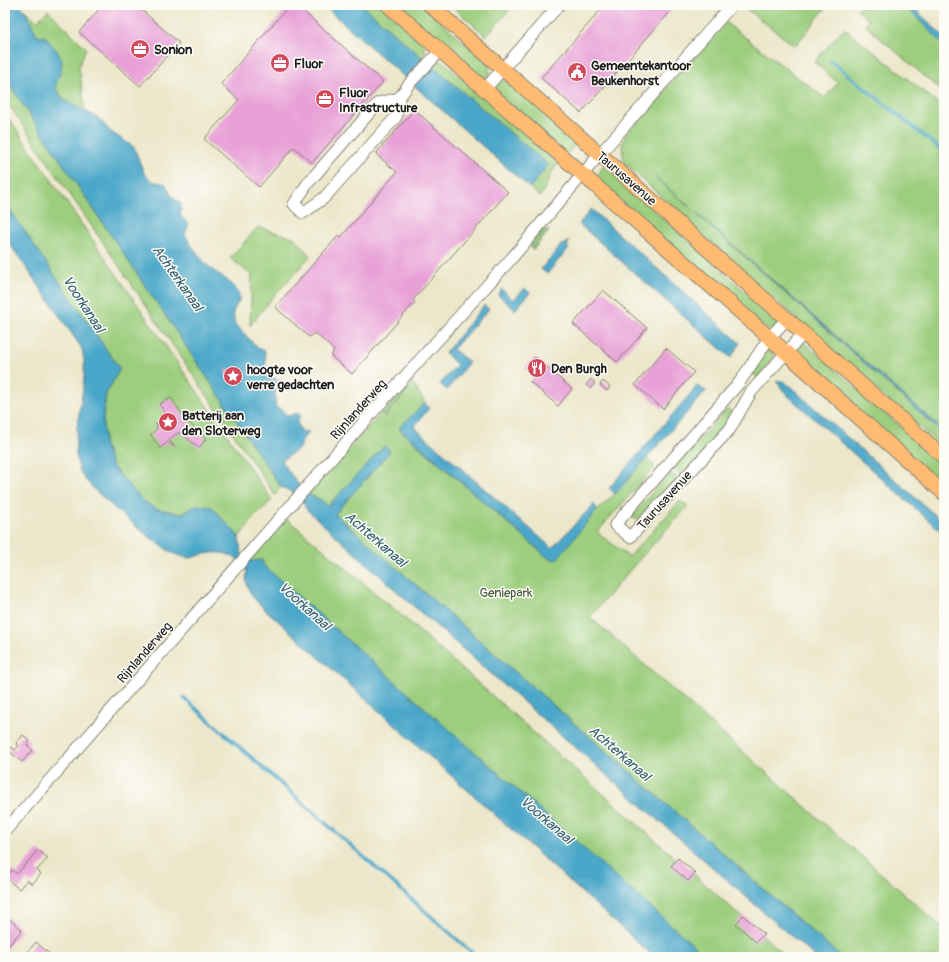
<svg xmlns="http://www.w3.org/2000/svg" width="949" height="962" font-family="Pangolin,sans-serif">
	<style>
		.green { fill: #9cce7e; stroke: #5c754d }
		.forest { fill: #7db16d; stroke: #4c6644 }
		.water { fill: #4ba7c9; stroke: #346272 }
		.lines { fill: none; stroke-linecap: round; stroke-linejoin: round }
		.stream { stroke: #4ba7c9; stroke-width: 3.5 }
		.building { fill: #e8a1d7 }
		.minor-casing { stroke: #848273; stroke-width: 13 }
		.major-casing { stroke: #848273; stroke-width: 16 }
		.minor { stroke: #fff; stroke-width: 11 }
		.major { stroke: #ffbb71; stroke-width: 14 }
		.labels { text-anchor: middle; stroke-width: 3; stroke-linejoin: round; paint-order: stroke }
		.poi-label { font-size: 13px; font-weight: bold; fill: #1c1c1c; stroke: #fdfcf7; text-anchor: start }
		.street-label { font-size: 13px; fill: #1c1c1c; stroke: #fdfcf7 }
		.park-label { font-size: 13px; fill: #495a3e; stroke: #fdfcf7 }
		.water-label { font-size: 14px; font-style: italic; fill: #346272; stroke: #fdfcf7 }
	</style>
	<rect width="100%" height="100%" fill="#fdfcf7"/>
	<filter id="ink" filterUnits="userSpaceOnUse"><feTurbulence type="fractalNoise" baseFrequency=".025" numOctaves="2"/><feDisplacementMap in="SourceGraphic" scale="8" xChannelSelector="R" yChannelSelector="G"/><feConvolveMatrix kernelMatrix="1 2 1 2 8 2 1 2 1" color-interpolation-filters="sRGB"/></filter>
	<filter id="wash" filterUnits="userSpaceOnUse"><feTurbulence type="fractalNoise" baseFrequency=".012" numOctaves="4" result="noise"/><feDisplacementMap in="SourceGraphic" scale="16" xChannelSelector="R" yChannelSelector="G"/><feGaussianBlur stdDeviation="0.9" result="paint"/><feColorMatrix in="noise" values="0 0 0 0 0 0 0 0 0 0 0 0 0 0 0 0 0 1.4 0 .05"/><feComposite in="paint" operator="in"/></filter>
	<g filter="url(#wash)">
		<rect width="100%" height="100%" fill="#ece7ca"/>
		<!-- green -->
		<path class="green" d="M5,5H19L37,21L48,10L86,48L79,66L85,110L61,104Z
			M362,5H380L423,43C426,49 426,52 421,58Z
			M395,5H422L489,64L490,74L487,78L482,79Z
			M451,5H514L486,36Z
			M741,5H828L795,46Z
			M861,5H904L944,45V93L865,25L869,20L857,9Z
			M725,22L825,98L838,83L814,62L844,28L944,108V431L734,247L944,434V449L841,359L624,163L622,145L626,134Z
			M439,61L445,63L559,163C548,175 548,184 540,197L530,188L548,165L432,67Z
			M5,78L281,487L275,495L5,99Z
			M504,80L509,82L577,142L566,155L496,91L497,84Z
			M5,113L272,500L254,518L239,537L212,507L197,505L181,514L154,508L142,500L112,466L104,443L103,418L106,394L115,378L29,238L5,203Z
			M604,166L777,320L776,327L772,330H767L595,178Z
			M258,227L295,238L310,256L267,304L250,326L252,275L230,258Z
			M800,343H805L944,465V486L796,355L794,348Z
			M767,349L775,357L758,378L751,372Z
			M411,380L425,403L399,429L547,557L555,560L597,510L615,494L646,457L655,467L597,532L629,557L680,501L688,506L637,562L590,617L944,929V957H841L335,514L390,451L385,446L328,506L321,500L308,494L381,413L385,416L409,389L407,385Z
			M727,409L733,413L726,426L683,476L673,468Z
			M669,472L679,479L636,520L632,517Z
			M287,519L400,614L787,957H706L264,566L262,561H249Z"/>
		<!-- forest -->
		<path class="forest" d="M543,228L549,231L533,250L528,244Z
			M407,385L409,389L385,417L381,413Z"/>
		<!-- water -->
		<path class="water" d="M5,5H19L26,12L38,37L45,36C63,59 67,58 55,87L64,100L97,117L111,132L134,147L144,173L152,181L166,184L171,195L181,204L180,215L189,224L185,234C191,246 198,256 207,265C218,276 236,281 240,298L233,312L235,324L259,349L265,351L266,374L278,380L275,394L276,408L282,410L288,416L297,413L301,416L297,422L301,431L309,432L302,440L301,447L281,461L305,493L321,500L328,506L384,446L390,451L335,514L841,957H815L410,603L306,509C302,496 293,492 281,487L5,78Z
			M323,5H362C423,60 486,111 548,165L530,188Z
			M904,5H911L944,37V45Z
			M654,176L944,431V434Z
			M5,203L120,369L106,394L103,418L104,443L112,466L142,500L154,508L181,514L197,505L212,507L239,537L241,552L249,561L262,560L264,566L707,957H654L258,603C254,598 249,592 247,585C244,575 252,567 237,559C224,551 215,552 200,555C197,556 192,558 188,558C184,557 177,555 174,554C156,544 92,492 82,475C63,444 94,382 81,347L5,237Z
			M591,209L740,343L731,358L579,224Z
			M568,241L569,242L567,246L569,248L547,274L541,269L562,244L565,245Z
			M525,288L530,293L515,310L498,295L502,289L513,300Z
			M484,305L489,309L453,349L469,362L447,390L440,384L457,365L445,353Z
			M776,381H784L944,523V534L785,393Z
			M697,386L706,391L615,494L609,488Z
			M425,403L429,408L414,427L552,548L594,504L597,510L556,560L547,557L399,428Z"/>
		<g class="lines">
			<!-- stream -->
			<path class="stream" d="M831,61L944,152
				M184,698L477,957"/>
		</g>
		<g id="blocks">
			<!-- building -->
			<path class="building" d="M103,5H136L179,43L140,86L79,32Z
				M290,5H296L383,82L312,163L294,147L259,187L204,139L239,100L221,84Z
				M605,5H676L581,113L541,78Z
				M413,111L417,112L508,192L413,300L415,302L352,374L331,356L334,350L315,333L309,337L275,307L339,235L341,237L397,172L378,156L377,152Z
				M603,290L647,328L617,362L573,324Z
				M666,348L694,372L663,409L635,385Z
				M535,357L572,389L558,406L530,382L535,376L525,368Z
				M225,369L237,372L240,384L228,381Z
				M591,379L595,383L590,389L586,385Z
				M603,381L610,387L607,391L600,385Z
				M171,398L187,421L206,439L199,448L180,432L169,439L175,448L168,442L160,448L151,435L157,428L156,423L162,429L172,422L159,404Z
				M23,735L30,741L27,745L33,750L22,762L9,751L12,747L15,750L19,746L16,743Z
				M38,850L48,858L37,870L41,874L32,884L27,880L19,889L6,878L12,870L17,874Z
				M678,858L695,873L688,881L671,866Z
				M5,915L22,930L5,950Z
				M743,915L764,934L756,942L736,924Z
				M36,942L53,957H23Z"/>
		</g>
	</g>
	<g filter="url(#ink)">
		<use href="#blocks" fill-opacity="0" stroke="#848273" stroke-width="1"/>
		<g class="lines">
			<defs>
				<path id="minor" d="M484,90L559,5
					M399,98L378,103L308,183L294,204L303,213L324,198L396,117L399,98L409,84L440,51
					M787,319L769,338L739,383L615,525L630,537L730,429L751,392L803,334
					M5,831L370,415L511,259L599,155L732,5"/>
				<path id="major" d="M388,5L745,316L944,493
					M430,5L944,457"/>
			</defs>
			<!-- minor casing -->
			<use href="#minor" class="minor-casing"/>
			<!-- major casing -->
			<use href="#major" class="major-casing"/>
			<!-- minor -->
			<use href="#minor" class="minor"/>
			<!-- major -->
			<use href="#major" class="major"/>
		</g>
	</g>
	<!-- icons -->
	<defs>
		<symbol id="office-disc" viewBox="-11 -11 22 22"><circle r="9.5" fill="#d1495b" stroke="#fdfcf7"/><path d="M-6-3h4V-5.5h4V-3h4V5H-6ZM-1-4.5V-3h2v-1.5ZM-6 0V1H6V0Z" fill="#fff"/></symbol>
		<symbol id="civic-disc" viewBox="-11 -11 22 22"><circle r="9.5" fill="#d1495b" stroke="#fdfcf7"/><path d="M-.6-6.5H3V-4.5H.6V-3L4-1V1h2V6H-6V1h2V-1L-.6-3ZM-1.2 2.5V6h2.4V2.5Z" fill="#fff"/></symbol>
		<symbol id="restaurant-disc" viewBox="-11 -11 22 22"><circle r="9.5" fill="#d1495b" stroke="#fdfcf7"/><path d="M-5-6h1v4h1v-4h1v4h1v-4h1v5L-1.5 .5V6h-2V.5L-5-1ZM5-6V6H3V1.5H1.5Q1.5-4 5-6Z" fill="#fff"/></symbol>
		<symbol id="sight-disc" viewBox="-11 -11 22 22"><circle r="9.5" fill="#d1495b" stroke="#fdfcf7"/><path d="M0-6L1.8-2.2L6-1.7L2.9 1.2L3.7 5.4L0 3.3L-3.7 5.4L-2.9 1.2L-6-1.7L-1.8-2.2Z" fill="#fff"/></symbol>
	</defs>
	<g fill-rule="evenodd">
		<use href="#office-disc" x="129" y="38" width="22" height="22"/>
		<use href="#office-disc" x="269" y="52" width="22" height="22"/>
		<use href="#civic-disc" x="566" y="61" width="22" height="22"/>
		<use href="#office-disc" x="314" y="88" width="22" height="22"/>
		<use href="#restaurant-disc" x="526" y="357" width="22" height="22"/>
		<use href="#sight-disc" x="222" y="365" width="22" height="22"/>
		<use href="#sight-disc" x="157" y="411" width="22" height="22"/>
	</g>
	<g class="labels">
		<!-- poi labels -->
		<g class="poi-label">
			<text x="154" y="54">Sonion</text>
			<text x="294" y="68">Fluor</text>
			<text x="591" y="70">Gemeentekantoor<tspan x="591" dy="15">Beukenhorst</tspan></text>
			<text x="339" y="97">Fluor<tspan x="339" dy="15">Infrastructure</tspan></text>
			<text x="551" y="373">Den Burgh</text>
			<text x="247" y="374">hoogte voor<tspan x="247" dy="15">verre gedachten</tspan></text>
			<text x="182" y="420">Batterij aan<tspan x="182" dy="15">den Sloterweg</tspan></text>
		</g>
		<!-- street labels -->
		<g class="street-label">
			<text transform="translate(627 178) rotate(41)" y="5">Taurusavenue</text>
			<text transform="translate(358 409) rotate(-48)" y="5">Rijnlanderweg</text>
			<text transform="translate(664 500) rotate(-48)" y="5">Taurusavenue</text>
			<text transform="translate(144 652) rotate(-49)" y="5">Rijnlanderweg</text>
		</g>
		<!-- park labels -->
		<g class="park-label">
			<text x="506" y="597">Geniepark</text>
		</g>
		<!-- water labels -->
		<g class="water-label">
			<text transform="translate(178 278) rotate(55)" y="5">Achterkanaal</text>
			<text transform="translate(84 304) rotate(57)" y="5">Voorkanaal</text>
			<text transform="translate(376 539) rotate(41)" y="5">Achterkanaal</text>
			<text transform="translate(305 606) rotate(42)" y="5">Voorkanaal</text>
			<text transform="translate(620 753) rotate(41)" y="5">Achterkanaal</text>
			<text transform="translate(547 820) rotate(41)" y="5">Voorkanaal</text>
		</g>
	</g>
	<!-- margin -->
	<rect width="949" height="962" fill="none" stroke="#fdfcf7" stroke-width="20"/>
</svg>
